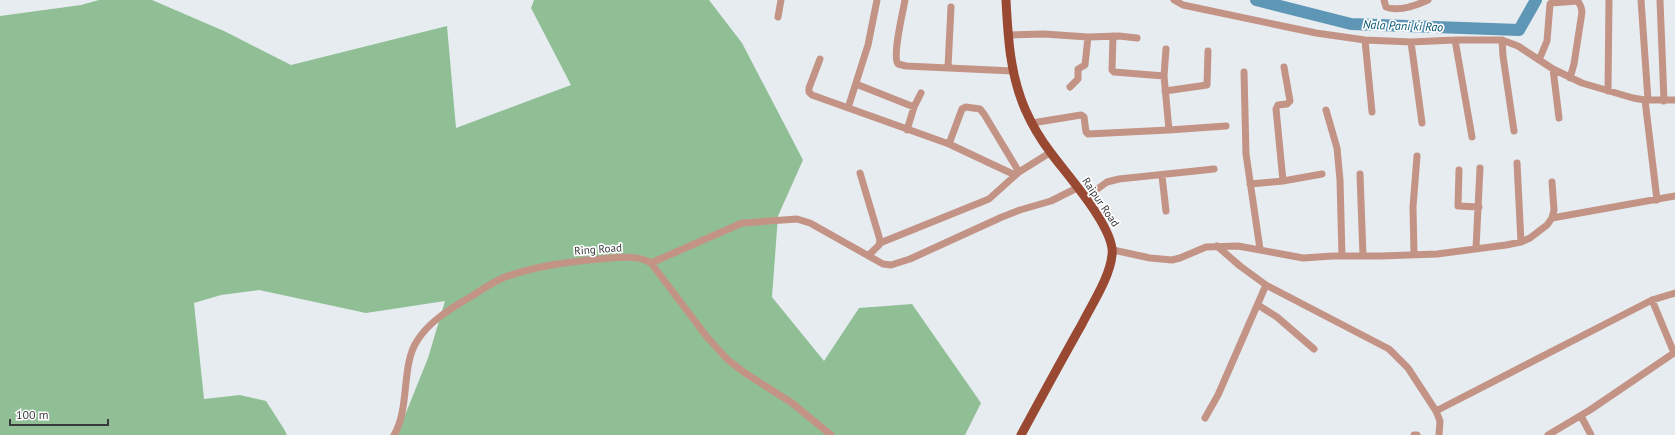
<svg xmlns="http://www.w3.org/2000/svg" width="1675" height="435" font-family="'PT Sans',sans-serif">
	<style>
		.forest { fill: #90bf96 }
		.lines { fill: none; stroke-linecap: round; stroke-linejoin: round }
		.river { stroke: #5e97b6; stroke-width: 12 }
		.minor { stroke: #c39486; stroke-width: 7 }
		.major { stroke: #994831; stroke-width: 9 }
		.labels { text-anchor: middle; stroke-width: 3.5; stroke-linejoin: round; paint-order: stroke }
		.street-label { font-size: 11px; fill: #37393b; stroke: #fff }
		.water-label { font-size: 12px; font-style: italic; fill: #015171; stroke: #fff }
	</style>
	<rect width="100%" height="100%" fill="#e7ecf1"/>
	<!-- forest -->
	<path class="forest" d="M99,0H152L224,31L291,65L447,26L456,128L571,85L531,8L534,0H709L742,43L803,160L778,216L772,297L824,361L859,308L912,304L981,403L965,435H397L428,358L445,301L366,313L259,290L221,295L194,303L204,399L240,395L266,401L284,429L287,435H0V16L81,5Z"/>
	<g class="lines">
		<!-- river -->
		<path class="river" d="M1256,0L1351,24L1519,30L1536,0"/>
		<!-- minor -->
		<path class="minor" d="M905,0C903,12 892,56 898,64L906,66L1013,71
			M1174,0L1183,5L1316,33L1365,40L1411,42L1455,40H1502L1518,46L1553,69L1582,83L1633,98L1645,100H1675
			M1384,0L1386,7C1399,12 1415,6 1428,0
			M1641,0L1648,100
			M1660,0L1664,101
			M778,17L781,0
			M1008,35L1044,34L1088,37L1085,65L1078,69V79L1070,87
			M1113,36L1112,70L1114,72L1164,76L1166,49
			M1088,37L1119,36L1137,38
			M1365,40L1372,112
			M1455,40L1472,137
			M1502,40L1503,56L1514,131
			M1411,42L1422,123
			M820,59L809,88V92L812,95L949,144L962,109L966,107L980,109L984,114L1019,172
			M1539,60L1547,41L1550,4L1551,3L1578,1L1581,7L1582,12L1574,64L1570,78
			M948,67L951,7
			M1553,69L1559,118
			M1244,72L1246,154L1260,249
			M856,84L914,107
			M1165,91L1207,85L1208,51
			M1608,91L1609,0
			M1645,100L1657,200
			M848,108L868,45L877,0
			M1326,110L1337,148L1340,180L1342,256
			M1032,123L1081,115L1084,117L1086,132L1088,134L1169,130L1164,76
			M907,130L914,107L921,93
			M1169,130L1226,126
			M949,144L1015,175
			M1517,163L1521,242
			M1459,170L1458,206L1479,207
			M860,173L880,240L879,245L869,255
			M1360,174L1363,256
			M1162,176L1166,211
			M1283,181L1276,109L1278,105L1287,104L1290,101L1284,67
			M1250,184L1283,181L1322,174
			M1085,198L1107,182L1119,179L1214,169
			M1552,218L1675,196
			M880,243L989,199L1019,172L1051,152
			M1217,246L1240,266L1266,285L1389,349L1408,368L1436,411L1440,421L1439,435
			M1476,248L1480,168
			M1113,250L1150,258L1172,260L1180,258L1206,247L1238,246L1303,258L1333,256H1381L1437,254L1506,245L1521,242L1530,238L1547,225L1552,218L1554,210L1552,182
			M1414,255L1413,207L1417,156
			M651,263L742,223L797,219L810,223L883,264L891,265L910,259L1002,217L1020,210L1051,201L1077,188
			M1258,305L1277,317L1314,349
			M1436,411L1652,300L1675,293
			M1581,416L1591,435
			M1205,418L1218,395L1266,285
			M394,435C410,409 401,365 417,341C428,323 447,311 465,300C478,293 490,283 505,277C536,266 567,262 600,259C616,258 636,254 651,263L707,337L728,360L745,373L792,403L831,435
			M1414,435H1417
			M1548,435L1590,410L1674,353L1652,300"/>
		<!-- major -->
		<path class="major" d="M1006,0C1008,38 1010,74 1025,109C1032,125 1041,140 1051,153C1067,175 1116,229 1112,255C1110,277 1092,304 1082,324C1061,361 1041,398 1021,435"/>
	</g>
	<g class="labels">
		<!-- street labels -->
		<g class="street-label">
			<text transform="translate(1101 202) rotate(56)" y="4">Raipur Road</text>
			<text transform="translate(598 249) rotate(-4)" y="4">Ring Road</text>
		</g>
		<!-- water labels -->
		<g class="water-label">
			<text transform="translate(1403 26) rotate(2)" y="4">Nala Pani ki Rao</text>
		</g>
	</g>
	<!-- scale -->
	<path d="M10 419v6h98v-6" fill="none" stroke="#37393b" stroke-width="2"/>
	<text x="16" y="419" font-size="12" fill="#37393b" stroke="#ffffff" stroke-width="3" paint-order="stroke">100 m</text>
</svg>
